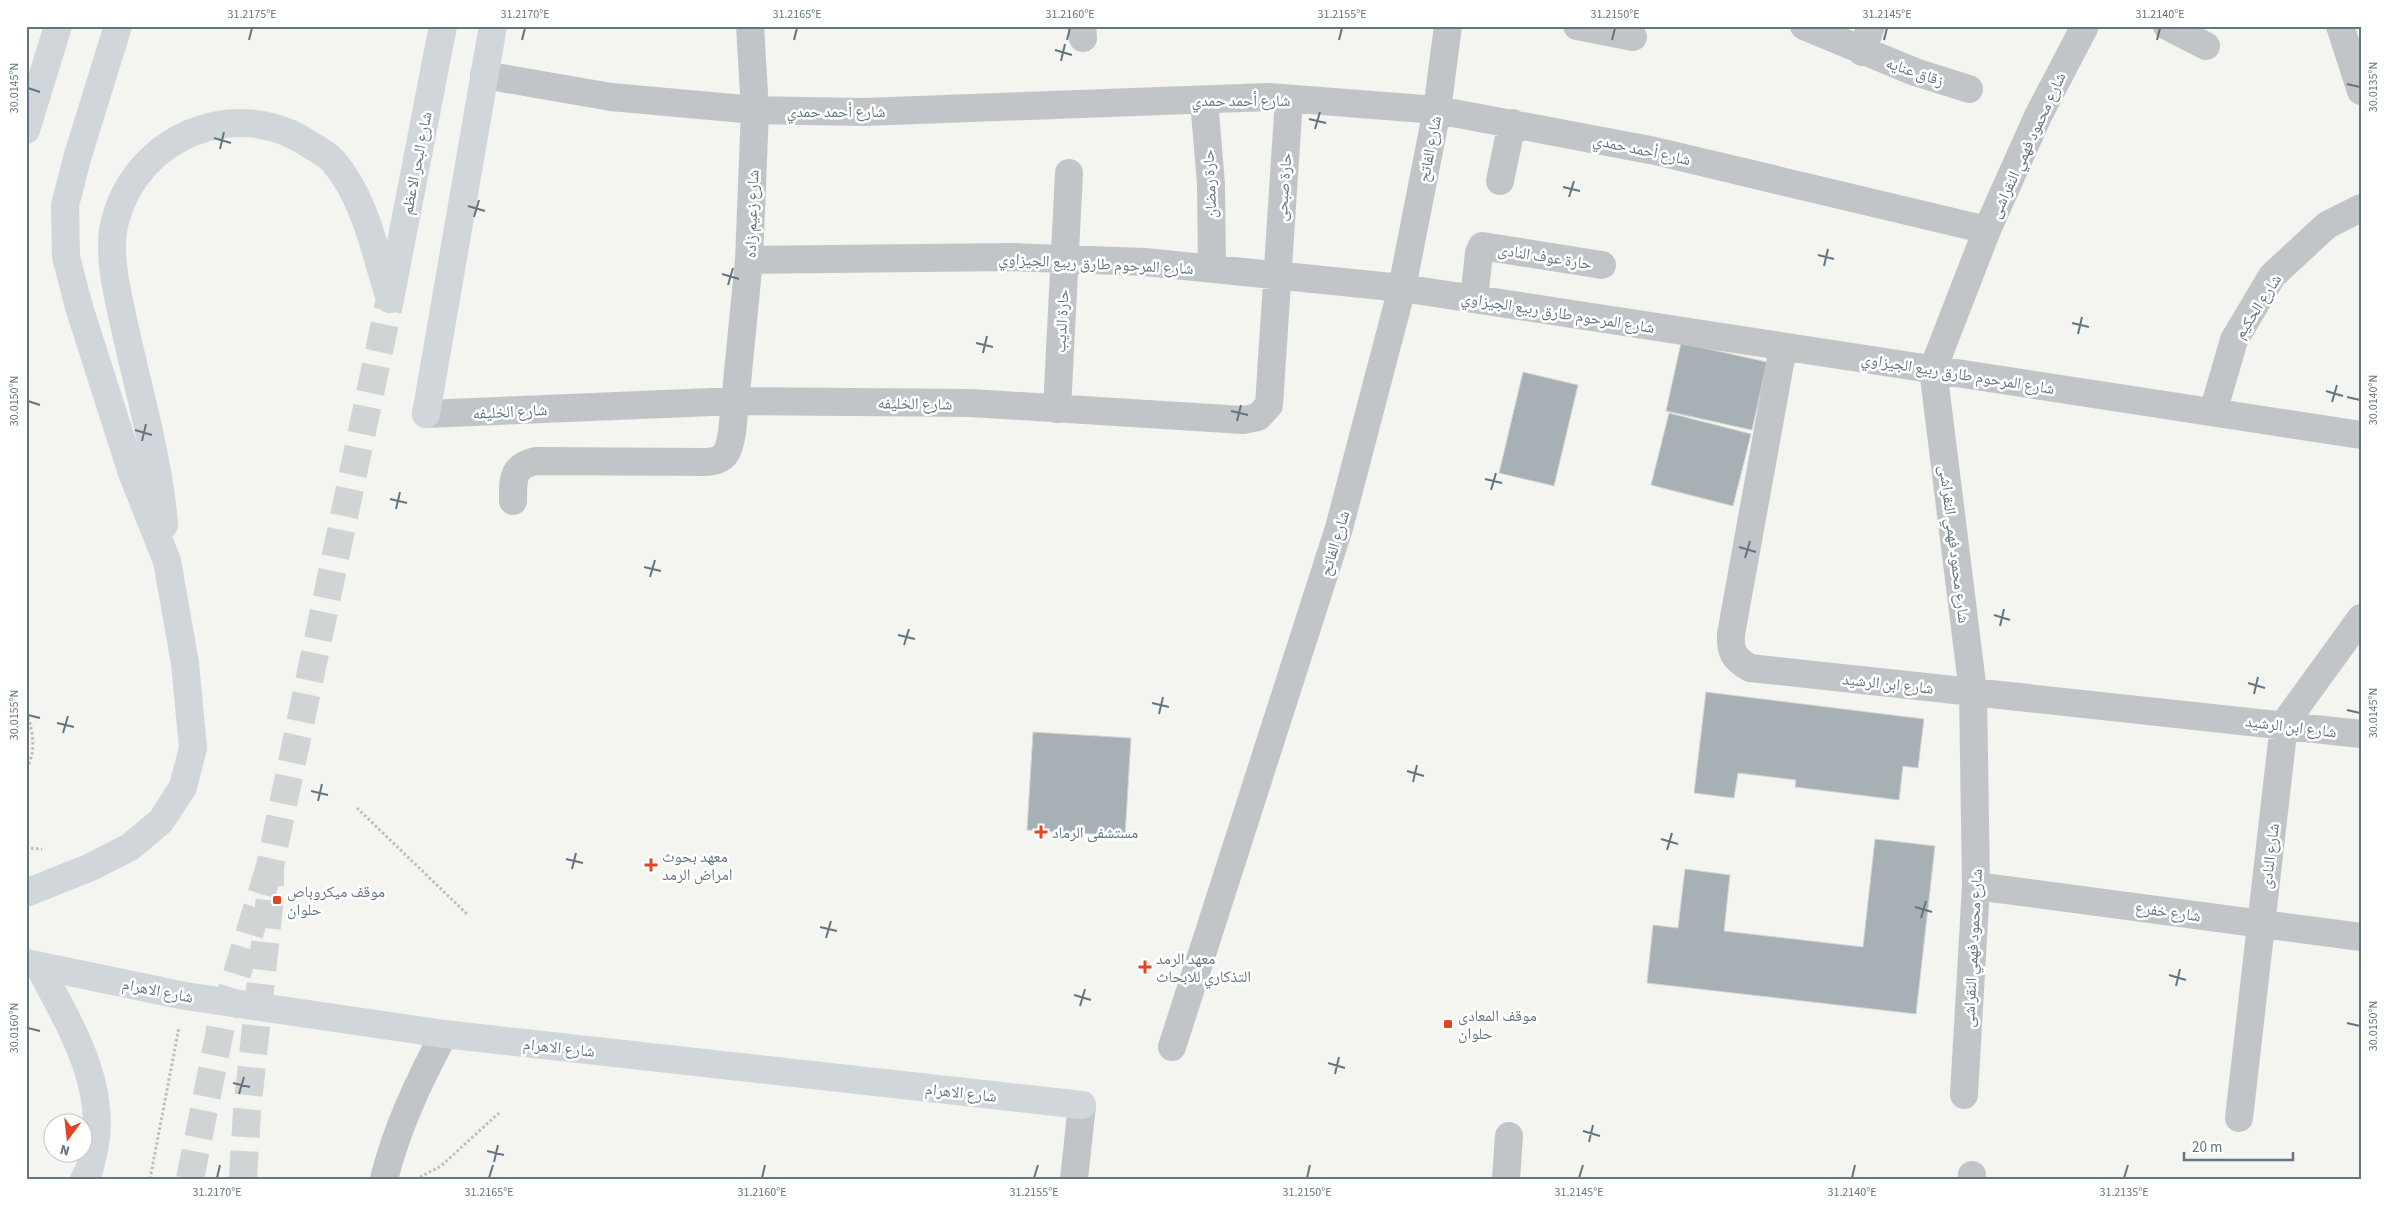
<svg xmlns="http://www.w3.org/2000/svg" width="2387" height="1205" font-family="'Source Sans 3','Noto Naskh Arabic',sans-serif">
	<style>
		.building { fill: #a7b0b5; stroke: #d5d5d3 }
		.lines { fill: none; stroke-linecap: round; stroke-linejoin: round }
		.major-tunnel { stroke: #d0d4d4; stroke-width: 28; stroke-dasharray: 28 14; stroke-linecap: butt }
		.highway-tunnel { stroke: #d0d4d4; stroke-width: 28; stroke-dasharray: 28 14; stroke-linecap: butt }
		.path { stroke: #bbbdbf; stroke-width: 3; stroke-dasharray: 2.5 2.5; stroke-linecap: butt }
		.minor { stroke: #c1c5c8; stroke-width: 28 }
		.major { stroke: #d1d6da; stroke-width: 28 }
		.highway { stroke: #d1d6da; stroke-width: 28 }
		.ticks { fill: none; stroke: #637581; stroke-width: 2 }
		.poi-dot { fill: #e14523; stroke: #fff; stroke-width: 2 }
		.labels { text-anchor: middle; stroke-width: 5; stroke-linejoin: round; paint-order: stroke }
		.street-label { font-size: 16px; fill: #637581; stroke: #fff }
		.poi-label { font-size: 16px; fill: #637581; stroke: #fff; text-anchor: start }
		.neatline { fill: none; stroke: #637581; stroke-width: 2 }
		.ticks-label { font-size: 12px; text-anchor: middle; fill: #637581 }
	</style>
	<rect width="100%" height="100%" fill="#f4f4f0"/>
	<!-- building -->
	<path class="building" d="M1681,343L1767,362L1752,430L1666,411Z
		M1523,372L1578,385L1554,486L1499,473Z
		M1669,413L1751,434L1733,506L1651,485Z
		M1706,692L1924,719L1918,768L1903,766L1899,800L1795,787L1796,780L1738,773L1734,798L1694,793Z
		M1033,732L1131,738L1125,836L1027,830Z
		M1875,839L1935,846L1916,1014L1647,983L1653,925L1678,928L1685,869L1730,875L1724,931L1863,947Z"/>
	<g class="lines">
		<!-- major-tunnel -->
		<path class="major-tunnel" d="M243,1179L247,1111L270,897V866L390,299"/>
		<!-- highway-tunnel -->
		<path class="highway-tunnel" d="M190,1179L221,1026L270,866"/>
		<!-- path -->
		<path class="path" d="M26,713C33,728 37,754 26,768
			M357,808L467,914
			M26,848L42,849
			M420,1177L441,1166L499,1113
			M150,1179L179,1027"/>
		<!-- minor -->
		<path class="minor" d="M1082,26L1083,38
			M1577,26L1633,37
			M1804,26L1915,72L1969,89
			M2167,26L2206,46
			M2340,26L2361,91
			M1862,52L1871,26
			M484,75L611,97L755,110L864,112L1269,97L1437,110L1655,151L1987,230
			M1204,100L1211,184L1212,269
			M1500,181L1512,123
			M749,260L1012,257L1145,262L1402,288L2361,435
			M1474,299L1479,253L1482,246L1602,265
			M1783,347L1731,634C1730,652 1734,659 1750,668L2361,734
			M1057,409L1069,173
			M2213,412L2234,340L2272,276L2327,225L2361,208
			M426,414L736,401L971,403L1243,420L1258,417L1269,405L1289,99
			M513,501C513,479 512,466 536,461L706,462C726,461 729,451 732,433L749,260L755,110L750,26
			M1976,886L2361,937
			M1172,1047L1339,528L1402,288L1437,110L1448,26
			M1964,1095L1976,886L1973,692L1933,369L1987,230L2038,116L2085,26
			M2239,1118L2284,724L2361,618
			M384,1179C397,1127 419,1081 444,1034
			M1074,1179L1082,1105
			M1506,1179L1509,1136
			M1972,1179V1175"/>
		<!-- major -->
		<path class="major" d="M26,130L58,26
			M390,299L443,26"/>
		<!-- highway -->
		<path class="highway" d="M426,414L493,26
			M164,525C159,461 140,396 126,333C119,300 106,254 115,221C137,135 238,94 312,146C319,150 328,155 333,161C366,199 375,253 390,299
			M26,893L91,867L130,847L161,821L183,787L193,748L185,663L167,561L132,473L79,307L66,257L65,205L78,155L118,26
			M26,963L185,996L444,1034L1082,1105
			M39,966C68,1023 108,1084 94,1150C91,1161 91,1170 84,1179"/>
	</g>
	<!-- ticks -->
	<path class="ticks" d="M249,40L252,28M522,40L525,28M794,40L797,28M1067,40L1070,28M1339,40L1342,28M1612,40L1615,28M1884,40L1887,28M2157,40L2160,28M1055,50L1072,55M1061,61L1065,44M2347,84L2360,87M28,88L40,92M1309,119L1326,123M1315,129L1320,112M214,138L231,143M220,149L224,132M1563,187L1580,191M1569,197L1574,181M468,206L485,211M474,217L479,200M1818,255L1834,259M1824,266L1828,249M722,274L739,279M728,285L733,268M2072,323L2089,327M2078,334L2082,317M976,343L993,347M983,353L987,336M2326,391L2343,396M2347,397L2360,400M28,401L40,405M2332,402L2337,385M1231,411L1248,415M1237,421L1241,405M135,430L152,435M142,441L146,424M1485,479L1502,483M1491,490L1496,473M390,499L407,503M396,509L400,492M1739,547L1756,552M1745,558L1750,541M644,567L661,571M650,577L655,560M1994,615L2010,620M2000,626L2004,609M898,635L915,639M904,645L909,629M2248,683L2265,688M2254,694L2258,677M1152,703L1169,707M2347,710L2360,713M1159,714L1163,697M28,715L40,718M57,723L74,727M63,733L68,716M1407,771L1424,776M1413,782L1417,765M311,791L328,795M318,801L322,784M1661,839L1678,844M1667,850L1672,833M566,859L583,863M572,869L576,853M1915,907L1932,912M1921,918L1926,901M820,927L837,931M826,938L831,921M2169,975L2186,980M2176,986L2180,969M1074,995L1091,1000M1080,1006L1085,989M2347,1023L2360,1026M28,1028L40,1031M1328,1063L1345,1068M1335,1074L1339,1057M233,1083L250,1087M239,1094L244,1077M1583,1131L1600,1136M1589,1142L1593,1125M487,1151L504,1155M494,1162L498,1145M217,1178L220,1165M489,1178L493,1165M762,1178L765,1165M1034,1178L1038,1165M1307,1178L1310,1165M1579,1178L1583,1165M1852,1178L1855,1165M2124,1178L2128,1165"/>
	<!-- markers -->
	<g class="poi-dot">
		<path d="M1038.5 824.5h5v5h5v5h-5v5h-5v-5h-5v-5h5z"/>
		<path d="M648.5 857.5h5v5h5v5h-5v5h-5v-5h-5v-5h5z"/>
		<rect x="272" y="895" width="10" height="10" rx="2.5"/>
		<path d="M1142.5 959.5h5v5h5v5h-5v5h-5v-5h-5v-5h5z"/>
		<rect x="1443" y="1019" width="10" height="10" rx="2.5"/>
	</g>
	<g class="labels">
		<!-- street labels -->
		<g class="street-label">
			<text transform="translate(1915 71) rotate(19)" y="6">زقاق عنايه</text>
			<text x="1241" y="106">شارع أحمد حمدي</text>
			<text x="836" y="117">شارع أحمد حمدي</text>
			<text transform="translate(2027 145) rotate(-65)" y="6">شارع محمود فهمي النقراشى</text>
			<text transform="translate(1429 149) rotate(-79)" y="6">شارع الفاتح</text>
			<text transform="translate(1642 149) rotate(12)" y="6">شارع أحمد حمدي</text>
			<text transform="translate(416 163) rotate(-79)" y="6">شارع البحر الاعظم</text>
			<text transform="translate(1209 184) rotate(-93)" y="6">حارة رمضان</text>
			<text transform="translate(1283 187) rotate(-86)" y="6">حارة صبحى</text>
			<text transform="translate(751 214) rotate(-88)" y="6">شارع زعيم زاده</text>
			<text transform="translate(1545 256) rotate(9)" y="6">حارة عوف النادى</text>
			<text transform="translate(1096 263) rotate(3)" y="6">شارع المرحوم طارق ربيع الجيزاوي</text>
			<text transform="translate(2257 306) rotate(-57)" y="6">شارع الحكيم</text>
			<text transform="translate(1558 312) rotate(9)" y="6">شارع المرحوم طارق ربيع الجيزاوي</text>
			<text transform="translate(1061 321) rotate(-87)" y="6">حارة الديب</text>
			<text transform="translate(1958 373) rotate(9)" y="6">شارع المرحوم طارق ربيع الجيزاوي</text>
			<text transform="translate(915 403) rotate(1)" y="6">شارع الخليفه</text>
			<text transform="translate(510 411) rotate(-3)" y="6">شارع الخليفه</text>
			<text transform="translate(1334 543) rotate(-73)" y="6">شارع الفاتح</text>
			<text transform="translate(1955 544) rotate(83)" y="6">شارع محمود فهمي النقراشى</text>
			<text transform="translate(1888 683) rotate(6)" y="6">شارع ابن الرشيد</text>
			<text transform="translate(2291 726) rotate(7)" y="6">شارع ابن الرشيد</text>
			<text transform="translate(2269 856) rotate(-83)" y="6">شارع النادى</text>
			<text transform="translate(2168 911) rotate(8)" y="6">شارع خفرع</text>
			<text transform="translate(1972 948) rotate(-87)" y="6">شارع محمود فهمي النقراشى</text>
			<text transform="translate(158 990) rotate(11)" y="6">شارع الاهرام</text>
			<text transform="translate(559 1047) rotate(6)" y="6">شارع الاهرام</text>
			<text transform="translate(961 1092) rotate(6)" y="6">شارع الاهرام</text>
		</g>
		<!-- poi labels -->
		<g class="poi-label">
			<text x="1052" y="838">مستشفى الرماد</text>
			<text x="662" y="862">معهد بحوث<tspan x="662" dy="18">امراض الرمد</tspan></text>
			<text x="287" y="897">موقف ميكروباص<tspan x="287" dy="18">حلوان</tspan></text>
			<text x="1156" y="964">معهد الرمد<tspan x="1156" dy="18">التذكاري للابحاث</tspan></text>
			<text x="1458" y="1021">موقف المعادى<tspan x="1458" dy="18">حلوان</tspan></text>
		</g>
	</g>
	<!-- border -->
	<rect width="2387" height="1205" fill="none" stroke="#ffffff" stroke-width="55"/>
	<!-- north arrow -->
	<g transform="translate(68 1138) rotate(195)"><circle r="24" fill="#ffffff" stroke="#c1c8cd"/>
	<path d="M0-4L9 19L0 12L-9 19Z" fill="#e14523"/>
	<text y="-8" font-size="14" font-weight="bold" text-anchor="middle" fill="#637581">N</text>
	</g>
	<!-- scale -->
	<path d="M2184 1152v8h109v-8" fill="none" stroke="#637581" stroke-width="2.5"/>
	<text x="2192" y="1152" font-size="15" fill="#637581" stroke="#ffffff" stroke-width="4" paint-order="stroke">20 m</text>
	<rect x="28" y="28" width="2332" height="1150" class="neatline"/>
	<g class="ticks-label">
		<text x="252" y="18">31.2175°E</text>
		<text x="525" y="18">31.2170°E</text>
		<text x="797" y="18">31.2165°E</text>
		<text x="1070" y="18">31.2160°E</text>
		<text x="1342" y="18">31.2155°E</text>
		<text x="1615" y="18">31.2150°E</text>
		<text x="1887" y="18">31.2145°E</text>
		<text x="2160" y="18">31.2140°E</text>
		<text transform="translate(2373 87) rotate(-90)" y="4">30.0135°N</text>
		<text transform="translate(14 88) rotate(-90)" y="4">30.0145°N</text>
		<text transform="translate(2373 400) rotate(-90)" y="4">30.0140°N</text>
		<text transform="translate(14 401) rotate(-90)" y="4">30.0150°N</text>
		<text transform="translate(2373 713) rotate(-90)" y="4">30.0145°N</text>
		<text transform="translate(14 715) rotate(-90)" y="4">30.0155°N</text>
		<text transform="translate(2373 1026) rotate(-90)" y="4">30.0150°N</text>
		<text transform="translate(14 1028) rotate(-90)" y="4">30.0160°N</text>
		<text x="217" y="1196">31.2170°E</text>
		<text x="489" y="1196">31.2165°E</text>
		<text x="762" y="1196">31.2160°E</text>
		<text x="1034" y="1196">31.2155°E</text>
		<text x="1307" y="1196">31.2150°E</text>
		<text x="1579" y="1196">31.2145°E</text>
		<text x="1852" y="1196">31.2140°E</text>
		<text x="2124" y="1196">31.2135°E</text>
	</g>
</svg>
